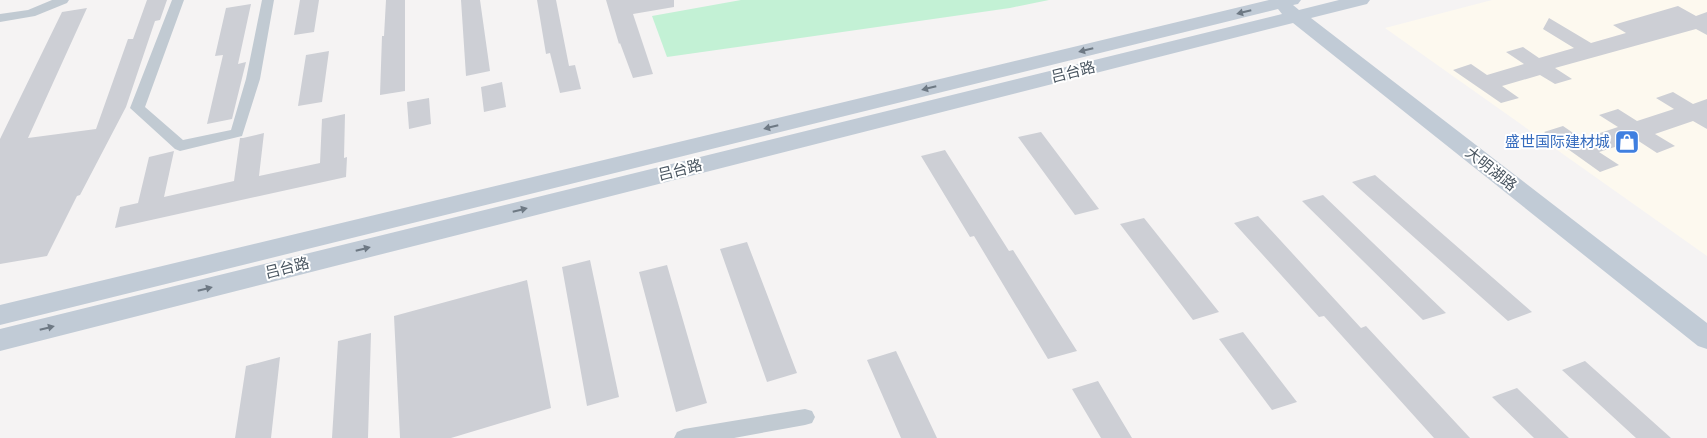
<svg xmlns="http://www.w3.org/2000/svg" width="1707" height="438" font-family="Signika,'Noto Sans SC',sans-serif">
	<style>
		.commercial { fill: #fdf9ef }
		.green { fill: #c3f1d5 }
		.building { fill: #cdcfd5 }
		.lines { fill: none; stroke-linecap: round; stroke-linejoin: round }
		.street { fill: #c1cad2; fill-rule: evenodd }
		.secondary { fill: #c1cbd6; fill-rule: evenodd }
		.oneway { fill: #6e7984 }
		.labels { text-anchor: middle; stroke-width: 4; stroke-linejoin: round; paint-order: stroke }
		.street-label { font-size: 15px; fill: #4a5661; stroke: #fff }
		.shop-label { font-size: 15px; fill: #366cbe; stroke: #fff; text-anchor: end }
	</style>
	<rect width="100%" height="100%" fill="#f5f3f3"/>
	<!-- commercial -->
	<path class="commercial" d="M1492,0H1707V256L1385,28Z"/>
	<!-- green -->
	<path class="green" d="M741,0H1049L1010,8L667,57L652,16Z"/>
	<!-- building -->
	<path class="building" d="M147,0H167L160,20L155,21L126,107L80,195L77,196L47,256L0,264V139L62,12L87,8L28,138L96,129L128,39H133Z
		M300,0H319L314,32L294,35Z
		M386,0H405V91L380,95L382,36H384Z
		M461,0H480L490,71L466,76Z
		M537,0H556L569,66L575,65L581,89L560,93L550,53L546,54Z
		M606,0H674V7L633,14L653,74L633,78L620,43L619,44Z
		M251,4L238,64L246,62L232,119L207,124L223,55L215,56L226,8Z
		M1678,6L1696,16L1707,12V35L1696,29L1555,68L1572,79L1555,84L1540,75L1502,86L1519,98L1501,103L1453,70L1471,64L1487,75L1524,64L1506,52L1523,47L1539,58L1574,48L1543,29L1549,18L1591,43L1626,33L1613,25Z
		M329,51L322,102L298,106L306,55Z
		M502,82L506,107L484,112L481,87Z
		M1673,92L1693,104L1707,99V129L1693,121L1655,134L1675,146L1657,153L1637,140L1599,152L1619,165L1600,172L1544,132L1563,126L1582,139L1618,127L1599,115L1618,109L1637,121L1674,109L1656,98Z
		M429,98L431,124L409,129L407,102Z
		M345,114L344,158L347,157L346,177L115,228L120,207L138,203L149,157L174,151L164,197L234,181L240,138H243L264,133L259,176L320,163L322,119Z
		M1041,132L1099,209L1075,215L1018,137Z
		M945,150L1009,251L1013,250L1077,351L1048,359L974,236L970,237L921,156Z
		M1375,175L1532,312L1508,321L1352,182Z
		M1323,195L1446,313L1423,320L1302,201Z
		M1258,216L1361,328L1366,326L1470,438H1434L1324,316L1319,317L1234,223Z
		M1144,218L1219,312L1193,320L1120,224Z
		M747,242L797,373L767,382L720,249Z
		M590,260L619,397L587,406L562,267Z
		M667,265L707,403L676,412L639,272Z
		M527,280L551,408L451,438H400L394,316Z
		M1243,332L1297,402L1272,410L1219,339Z
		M371,333L368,438H332L338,341Z
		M896,351L937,438H901L867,360Z
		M280,357L271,438H235L246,366Z
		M1585,361L1671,438H1636L1562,370Z
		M1098,381L1132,438H1101L1072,389Z
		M1517,388L1569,438H1534L1492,397Z"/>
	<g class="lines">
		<!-- street -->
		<path class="street" d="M52,0H69L67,3L35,16L0,22V14L28,10Z
			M172,0H184L145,107L183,140L231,130L246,79L262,0H274L260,79L242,136L180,151L175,149L130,108Z
			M805,409L812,411L815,417L812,423L805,425L734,438H674L677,432L684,429Z"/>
		<!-- secondary -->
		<path class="secondary" d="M1269,0H1301L1298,4L1293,5L1299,10L1339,0H1370L1367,4L1311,18L1707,323V349L1698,346L1293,23L0,351V329L1282,14L1278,9L0,325V305Z"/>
	</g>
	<!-- one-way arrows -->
	<defs><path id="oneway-solid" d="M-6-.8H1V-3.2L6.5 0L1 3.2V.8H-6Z" transform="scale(1.25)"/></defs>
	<g class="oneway">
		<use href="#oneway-solid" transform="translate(1244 12) rotate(166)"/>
		<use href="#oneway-solid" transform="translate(1086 50) rotate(166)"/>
		<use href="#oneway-solid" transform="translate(929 88) rotate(166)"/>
		<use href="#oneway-solid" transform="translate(771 127) rotate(166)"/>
		<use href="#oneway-solid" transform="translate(520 210) rotate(-14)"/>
		<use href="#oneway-solid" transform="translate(363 249) rotate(-14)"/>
		<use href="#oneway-solid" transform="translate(205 289) rotate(-14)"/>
		<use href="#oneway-solid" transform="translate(47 328) rotate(-14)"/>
	</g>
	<!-- icons -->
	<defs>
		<symbol id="shop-square" viewBox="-11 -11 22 22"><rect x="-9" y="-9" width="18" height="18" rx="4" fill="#3f7fe0" stroke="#fff"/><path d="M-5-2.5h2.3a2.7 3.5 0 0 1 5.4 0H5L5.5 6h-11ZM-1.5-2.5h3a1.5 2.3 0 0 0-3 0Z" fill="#fff"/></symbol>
	</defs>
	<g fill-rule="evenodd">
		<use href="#shop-square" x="1613" y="128" width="28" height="28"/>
	</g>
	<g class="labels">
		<!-- street labels -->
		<g class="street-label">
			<text transform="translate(1073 72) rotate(-14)" y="5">吕台路</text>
			<text transform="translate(1491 169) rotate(38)" y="5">大明湖路</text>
			<text transform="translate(680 170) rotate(-14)" y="5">吕台路</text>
			<text transform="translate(287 268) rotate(-14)" y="5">吕台路</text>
		</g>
		<!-- shop labels -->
		<g class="shop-label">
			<text x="1610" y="147">盛世国际建材城</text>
		</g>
	</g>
</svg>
